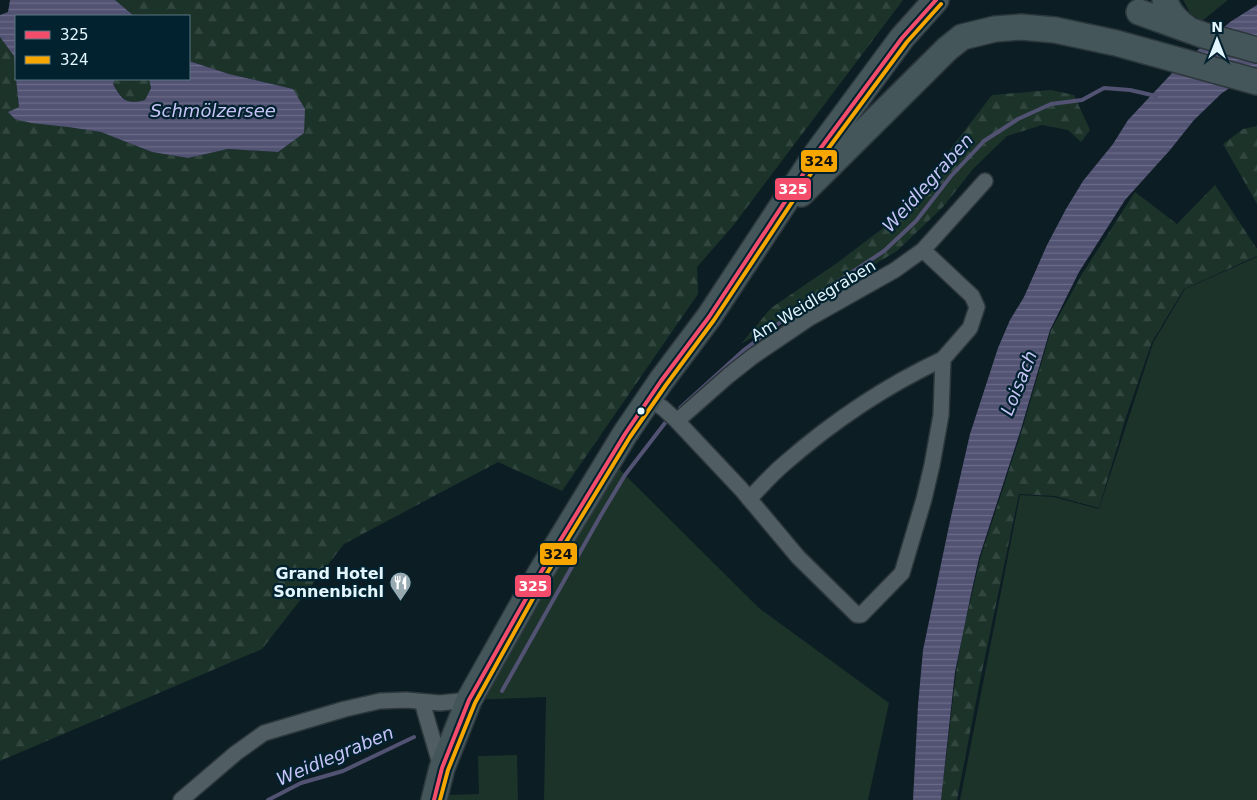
<svg xmlns="http://www.w3.org/2000/svg" width="1257" height="800" font-family="'DejaVu Sans',sans-serif">
	<style>
		.green { fill: #1c332a }
		.forest { fill: url(#forest-firs) }
		.water { fill: url(#water-rules) }
		.lines { fill: none; stroke-linecap: round; stroke-linejoin: round }
		.stream { stroke: #525273; stroke-width: 4 }
		.street-casing { stroke: #2c373c; stroke-width: 18 }
		.primary-casing { stroke: #2c373c; stroke-width: 28 }
		.street { stroke: #505d62; stroke-width: 15 }
		.primary { stroke: #45565b; stroke-width: 25 }
		.bus-1-casing { stroke: #01222e; stroke-width: 8 }
		.bus-2-casing { stroke: #01222e; stroke-width: 8 }
		.bus-1 { stroke: #f44d6c; stroke-width: 4 }
		.bus-2 { stroke: #f7a600; stroke-width: 4 }
		.bus-dot { fill: #e3f6fd; stroke: #01222e; stroke-width: 2 }
		.labels { text-anchor: middle; stroke-width: 4.5; stroke-linejoin: round; paint-order: stroke }
		.street-label { font-size: 16px; fill: #e3f6fd; stroke: #01222e }
		.poi-label { font-size: 16px; font-weight: bold; fill: #e3f6fd; stroke: #01222e; text-anchor: end }
		.water-label { font-size: 18px; font-style: italic; fill: #c7c4f7; stroke: #01222e }
		.line-badge { stroke: #01222e; stroke-width: 2 }
		.badge-label { font-size: 14px; text-anchor: middle; font-weight: bold; fill: #fff }
		.pale-badge-label { font-size: 14px; text-anchor: middle; font-weight: bold; fill: #111 }
	</style>
	<defs>
		<pattern id="forest-firs" width="22" height="20" patternUnits="userSpaceOnUse" patternTransform="scale(1.25)"><rect width="22" height="20" fill="#1c332a"/><path d="M5 1l3.5 6h-7zM16 11l3.5 6h-7z" fill="#32473f"/></pattern>
		<pattern id="water-rules" width="6" height="5" patternUnits="userSpaceOnUse" patternTransform="scale(1.25)"><rect width="6" height="5" fill="#525273"/><path d="M0 2.5h6" fill="none" stroke="#6b6c88"/></pattern>
	</defs>
	<rect width="100%" height="100%" fill="#0c1d24"/>
	<!-- green -->
	<path class="green" d="M1183,0H1228L1202,21L1190,13Z
		M1257,257V800H960L1020,495L1054,497L1099,509L1153,343L1185,289Z
		M617,467L759,608L889,703L868,800H544L546,697L469,700Z
		M517,755L518,800H448V795L479,794L478,756Z"/>
	<!-- forest -->
	<path class="forest" d="M115,0H903L732,227L697,267L698,294L562,491L498,462L344,544L262,649L0,761V37L14,56L19,107L68,127L101,132L152,152L188,158L228,149L279,152L293,89L229,74L189,61V16H134Z
		M115,79H149L151,88L145,100C126,105 123,100 113,84Z
		M1051,90L1074,95L1090,130L1081,142L1068,130L1042,125L1007,136L973,169L943,207L897,251L741,344L771,308L837,263L899,216L992,95Z
		M1257,126V204L1223,144L1243,129Z
		M1215,185L1257,249V256L1184,289L1152,342L1126,417L1099,508L1055,496L1019,494L980,681L957,800H941L956,673L963,632L980,559L1022,430L1051,330L1082,274L1135,192L1177,224Z"/>
	<!-- water -->
	<path class="water" d="M10,0H115L134,16H16V77L14,56L0,37V15L8,12Z
		M1257,5V70L1222,93L1194,120L1170,150L1125,200L1079,272L1050,330L1021,429L979,558L971,594L955,672L941,800H913L918,705L923,650L950,521L970,434L998,348L1010,320L1024,297L1047,245L1066,209L1083,181L1113,144L1128,120L1175,70L1230,22Z
		M189,61L229,74L293,89L305,109L304,133L278,152L228,149L188,158L152,152L101,132L68,127L31,123L15,119L8,112L19,107L16,79H115L113,84C122,100 126,105 145,100L151,88L149,79H189Z"/>
	<g class="lines">
		<!-- stream -->
		<path class="stream" d="M680,408L744,350L807,302L884,251L916,221L951,176L984,141L1018,119L1051,104L1082,100L1104,88L1130,90L1156,96
			M502,691L601,515L625,475L665,423
			M268,800L301,783L343,771L414,737"/>
		<defs>
			<path id="street" d="M648,399L663,408L677,421L741,489L798,557L857,615H861L902,573L924,499L932,465L941,415L943,359L970,328L977,307L972,296L923,250
				M677,421L728,376L752,357L808,319L895,270L923,250L985,181
				M749,499C760,488 771,475 784,464C832,422 885,386 943,359
				M422,702L441,767
				M181,800L236,753L264,733L345,709L380,701L406,700L440,703L469,700"/>
			<path id="primary" d="M1165,0C1168,13 1178,22 1188,29
				M1139,12L1203,35L1257,50
				M801,194L947,49L962,37L995,29L1021,27L1055,30L1116,43L1257,82
				M434,800L442,768L469,700L541,572L625,434L661,381L709,317L817,153L902,38L936,0"/>
		</defs>
		<!-- street casing -->
		<use href="#street" class="street-casing"/>
		<!-- primary casing -->
		<use href="#primary" class="primary-casing"/>
		<!-- street -->
		<use href="#street" class="street"/>
		<!-- primary -->
		<use href="#primary" class="primary"/>
		<defs>
			<path id="bus-1" d="M434,800L442,768L469,700L541,572L625,434L661,381L709,317L817,153L902,38L936,0"/>
			<path id="bus-2" d="M440,800L448,770L475,703L546,575L630,437L666,385L714,320L822,157L907,42L941,4"/>
		</defs>
		<!-- bus-1 casing -->
		<use href="#bus-1" class="bus-1-casing"/>
		<!-- bus-2 casing -->
		<use href="#bus-2" class="bus-2-casing"/>
		<!-- bus-1 -->
		<use href="#bus-1" class="bus-1"/>
		<!-- bus-2 -->
		<use href="#bus-2" class="bus-2"/>
	</g>
	<!-- icons -->
	<defs>
		<symbol id="restaurant-pin" viewBox="-11 -11 22 30"><path d="M0 17L-7.5 6A9.5 9.5 0 1 1 7.5 6Z" fill="#98aab1" stroke="#01222e"/><path d="M-5-6h1v4h1v-4h1v4h1v-4h1v5L-1.5 .5V6h-2V.5L-5-1ZM5-6V6H3V1.5H1.5Q1.5-4 5-6Z" fill="#fff"/></symbol>
	</defs>
	<g fill-rule="evenodd">
		<use href="#restaurant-pin" x="388" y="570" width="25" height="34"/>
	</g>
	<!-- markers -->
	<circle class="bus-dot" cx="641" cy="411" r="4.5"/>
	<g class="labels">
		<!-- street labels -->
		<g class="street-label">
			<text transform="translate(813 300) rotate(-31)" y="6">Am Weidlegraben</text>
		</g>
		<!-- poi labels -->
		<g class="poi-label">
			<text x="384" y="579">Grand Hotel<tspan x="384" dy="18">Sonnenbichl</tspan></text>
		</g>
		<!-- water labels -->
		<g class="water-label">
			<text x="213" y="117">Schmölzersee</text>
			<text transform="translate(928 183) rotate(-48)" y="6">Weidlegraben</text>
			<text transform="translate(1019 383) rotate(-68)" y="6">Loisach</text>
			<text transform="translate(335 756) rotate(-23)" y="6">Weidlegraben</text>
		</g>
	</g>
	<g class="line-badge">
		<rect x="800" y="149" width="38" height="24" rx="5" fill="#f7a600"/>
		<rect x="774" y="177" width="38" height="24" rx="5" fill="#f44d6c"/>
		<rect x="539" y="542" width="39" height="24" rx="5" fill="#f7a600"/>
		<rect x="514" y="574" width="38" height="24" rx="5" fill="#f44d6c"/>
	</g>
	<g class="badge-label">
		<text x="793" y="194">325</text>
		<text x="533" y="591">325</text>
	</g>
	<g class="pale-badge-label">
		<text x="819" y="166">324</text>
		<text x="558" y="559">324</text>
	</g>
	<!-- legend -->
	<rect x="15" y="15" width="175" height="65" fill="#01222e" stroke="#5b7781"/>
	<rect x="25" y="31" width="25" height="8" fill="#f44d6c" stroke="#5b7781"/>
	<text x="60" y="40" font-size="15" fill="#e3f6fd">325</text>
	<rect x="25" y="56" width="25" height="8" fill="#f7a600" stroke="#5b7781"/>
	<text x="60" y="65" font-size="15" fill="#e3f6fd">324</text>
	<!-- north arrow -->
	<g transform="translate(1217 40)" stroke="#01222e" stroke-width="4" paint-order="stroke">
	<path d="M0-4L9 19L0 12L-9 19Z" fill="#e3f6fd"/>
	<text y="-8" font-size="14" font-weight="bold" text-anchor="middle" fill="#e3f6fd">N</text>
	</g>
</svg>
